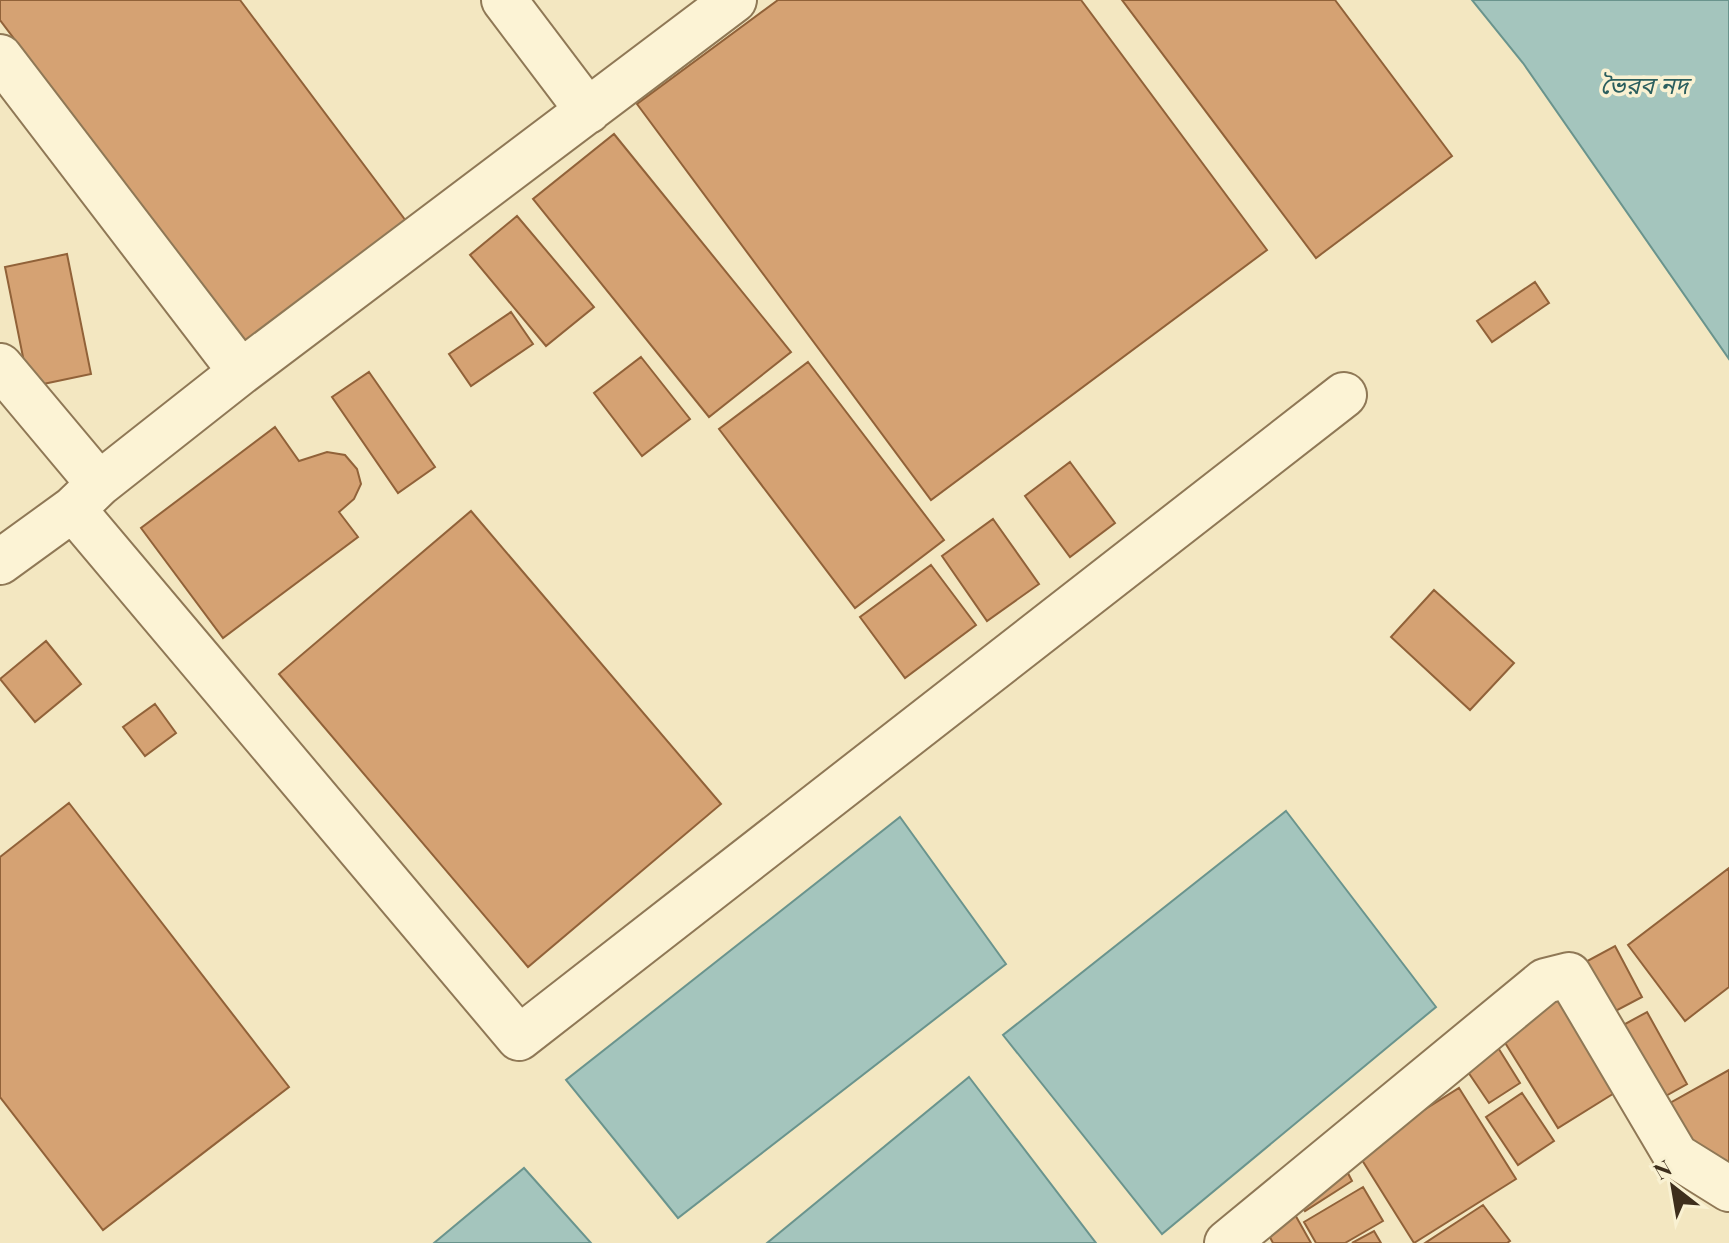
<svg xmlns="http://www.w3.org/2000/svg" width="1729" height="1243" font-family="'Playfair Display','Noto Sans Bengali',serif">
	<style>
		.water { fill: #a4c5bd; stroke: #6a948d; stroke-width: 2 }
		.building { fill: #d5a273; stroke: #916239; stroke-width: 2 }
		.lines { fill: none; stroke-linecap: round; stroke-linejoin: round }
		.minor-casing { stroke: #8f7856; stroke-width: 48 }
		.minor { stroke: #fcf3d5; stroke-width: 44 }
		.labels { text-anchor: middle; stroke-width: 7; stroke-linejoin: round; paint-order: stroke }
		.water-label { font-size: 24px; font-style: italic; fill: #2a5e5e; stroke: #f9f1d2 }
	</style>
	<rect width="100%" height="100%" fill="#f3e7c1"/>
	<!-- water -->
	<path class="water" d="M1472,0H1729V359L1523,63Z
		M1286,811L1436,1007L1162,1234L1003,1035Z
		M900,817L1006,964L678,1218L566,1080Z
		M969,1077L1096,1243H767Z
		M524,1168L591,1243H434Z"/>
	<!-- building -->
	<path class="building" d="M0,0H240L409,225L247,348L0,20Z
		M778,0H1081L1267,250L931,500L637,104Z
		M1122,0H1335L1452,156L1316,258Z
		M614,134L791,352L709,417L533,199Z
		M517,216L594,307L546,346L470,255Z
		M67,254L91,374L29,387L5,267Z
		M1535,282L1549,303L1492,342L1477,321Z
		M511,312L533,344L471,386L449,354Z
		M641,357L690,419L642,456L594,393Z
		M808,362L944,540L855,608L719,429Z
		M369,372L435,467L398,493L332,397Z
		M275,427L299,461L327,452L345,455L357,469L361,484L354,499L339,512L358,537L223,638L141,528Z
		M1070,462L1115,523L1070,557L1025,496Z
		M471,511L721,804L528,967L279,674Z
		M993,519L1039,584L987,621L942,556Z
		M931,565L976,625L905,678L860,617Z
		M1434,590L1514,663L1470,710L1391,637Z
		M46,641L81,684L35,722L0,679Z
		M155,704L176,733L145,756L123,727Z
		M69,803L289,1087L103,1230L0,1097V857Z
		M1729,868V987L1685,1021L1628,945Z
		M1615,946L1642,997L1608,1015L1580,965Z
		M1557,998L1616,1092L1558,1128L1499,1033Z
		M1647,1012L1687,1084L1655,1102L1616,1029Z
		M1497,1046L1520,1083L1489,1103L1464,1066Z
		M1729,1070V1166L1715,1173L1661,1108Z
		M1459,1088L1516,1179L1414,1243L1357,1152Z
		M1522,1093L1554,1141L1518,1165L1486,1117Z
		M1339,1156L1352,1181L1305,1211L1294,1194Z
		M1363,1187L1383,1221L1345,1243H1316L1304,1222Z
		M1289,1204L1311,1243H1273L1263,1224Z
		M1483,1205L1510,1241L1507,1243H1425Z
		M1374,1231L1381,1243H1352Z"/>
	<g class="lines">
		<defs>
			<path id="minor" d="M504,0L588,111
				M0,57L241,372L99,484L73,509L519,1038L1344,395
				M0,366L99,484
				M241,372L734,0
				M0,562L73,509
				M1227,1243L1545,981L1569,975L1676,1156L1729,1189"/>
		</defs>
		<!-- minor casing -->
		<use href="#minor" class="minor-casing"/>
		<!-- minor -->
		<use href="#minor" class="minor"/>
	</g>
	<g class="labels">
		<!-- water labels -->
		<g class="water-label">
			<text x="1644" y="94">ভৈরব নদ</text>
		</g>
	</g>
	<!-- north arrow -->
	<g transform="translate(1673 1187) rotate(329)" stroke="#f9f1d2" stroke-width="6" paint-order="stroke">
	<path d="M0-6L14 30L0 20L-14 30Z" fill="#3d2e1c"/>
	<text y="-12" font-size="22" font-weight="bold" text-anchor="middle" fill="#3d2e1c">N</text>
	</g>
</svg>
